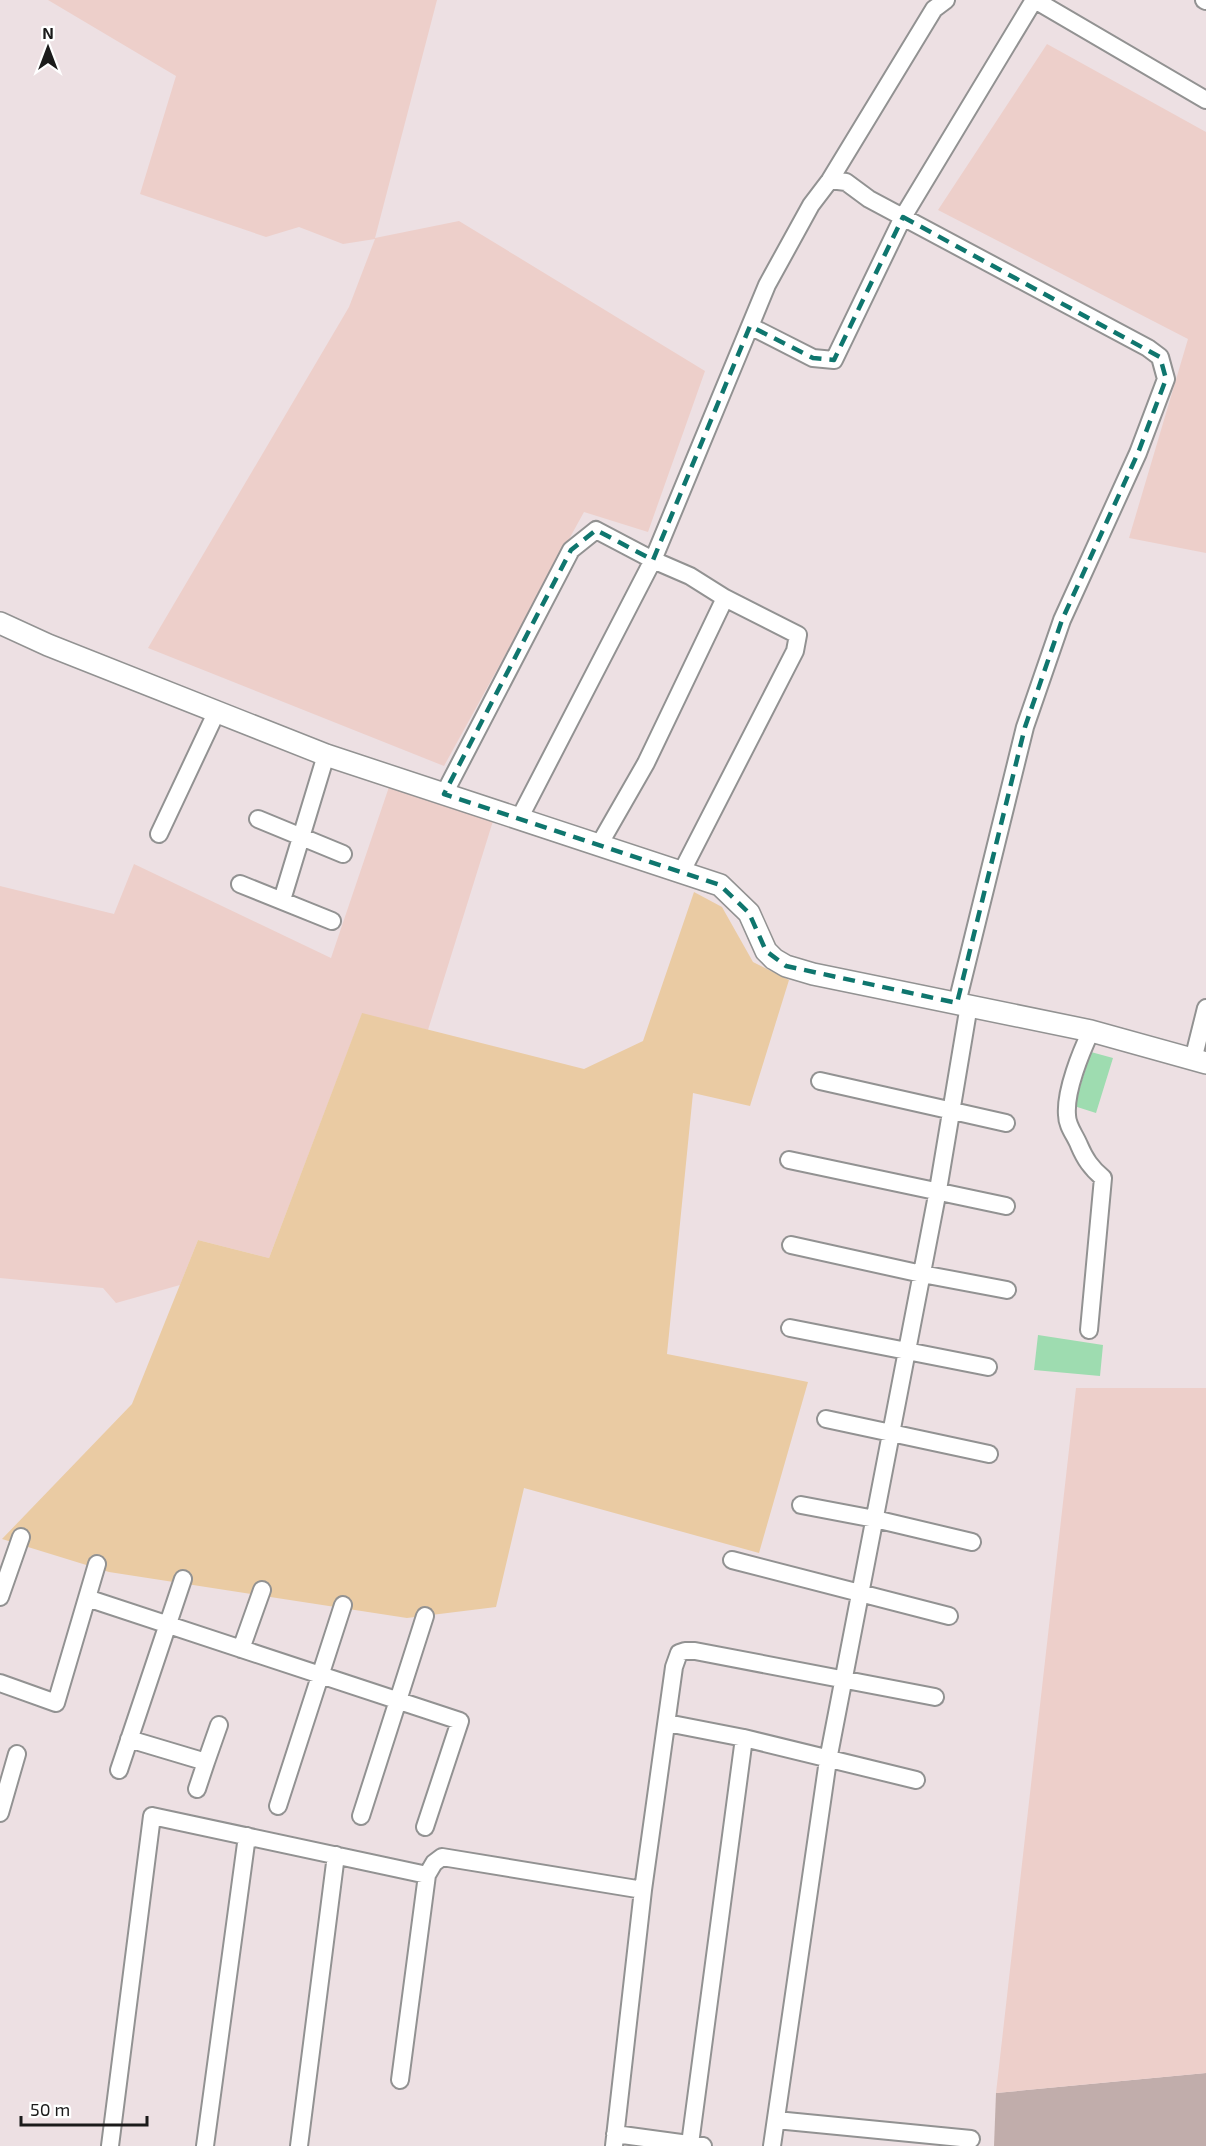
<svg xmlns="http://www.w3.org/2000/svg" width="1206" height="2146" font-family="'Exo 2',sans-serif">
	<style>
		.construction { fill: #c1adab }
		.farmland { fill: #edcfca }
		.grass { fill: #eacba3 }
		.water { fill: #9edcb0 }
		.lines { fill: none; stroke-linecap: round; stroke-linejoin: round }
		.minor-casing { stroke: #929292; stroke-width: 20 }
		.tertiary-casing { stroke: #929292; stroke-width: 24 }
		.minor { stroke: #fff; stroke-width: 16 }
		.tertiary { stroke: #fff; stroke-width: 21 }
		.marked { fill: none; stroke: #0f766e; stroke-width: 4.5; stroke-dasharray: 12 8; stroke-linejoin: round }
	</style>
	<rect width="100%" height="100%" fill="#ede0e3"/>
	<!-- construction -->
	<path class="construction" d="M1206,2073V2146H994L996,2093Z"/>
	<!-- farmland -->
	<path class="farmland" d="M48,0H437L375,238L459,221L705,371L648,532L584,512L444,766L148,648L349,307L375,239L343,244L299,227L266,237L140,194L176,76Z
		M1047,44L1206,132V553L1129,538L1188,339L938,210Z
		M391,781L493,821L428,1030L362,1014L269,1258L198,1240L180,1285L116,1303L103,1288L0,1278V886L114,914L134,864L331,958Z
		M1076,1388H1206V2073L996,2093Z"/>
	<!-- grass -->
	<path class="grass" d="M694,892L722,907L753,962L789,980L750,1106L693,1093L667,1354L808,1382L759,1553L524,1488L496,1607L407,1618L109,1572L2,1539L132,1404L198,1240L269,1258L362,1013L584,1069L643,1041Z"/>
	<!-- water -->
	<path class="water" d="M1091,1052L1113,1058L1096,1113L1074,1106Z
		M1038,1335L1103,1345L1100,1376L1034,1370Z"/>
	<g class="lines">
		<defs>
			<path id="minor" d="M1035,0L1206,100
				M1204,0L1206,1
				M830,180L934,9L946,0
				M750,326L813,358L834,360L903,217L1034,0
				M444,794L571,550L596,530L653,560L690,576L725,598L798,635L795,651L681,873
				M258,819L343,854
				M519,819L653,560L767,285L811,205L830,180L846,182L869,199L1148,348L1160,357L1166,379L1138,453L1062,620L1025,727L957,1003
				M159,834L217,711
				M599,845L646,763L725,598
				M240,884L332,921
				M282,900L326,755
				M1193,1060L1206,1008
				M820,1081L1006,1123
				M789,1160L1006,1206
				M791,1245L922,1274L1007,1290
				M790,1328L988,1367
				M1089,1330L1103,1178C1091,1168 1085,1159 1079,1145C1075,1135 1067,1126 1067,1115C1065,1091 1081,1052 1091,1031
				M826,1419L989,1454
				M801,1505L875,1519L972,1542
				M732,1560L949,1616
				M0,1597L21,1537
				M87,1598L460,1721L425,1827
				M241,1649L262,1590
				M0,1683L56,1703L97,1564
				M667,1723L744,1738L916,1780
				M129,1739L206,1762L197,1789
				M206,1762L219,1725
				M119,1770L183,1579
				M278,1806L343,1605
				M0,1813L17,1754
				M361,1816L425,1616
				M400,2080L427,1875
				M776,2120L971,2139
				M615,2134L703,2146
				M690,2144L744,1738
				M110,2146L152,1816L427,1875L434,1863L442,1857L643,1890
				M205,2146L247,1836
				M299,2146L336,1855
				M614,2146L643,1890L674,1667L679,1653L685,1651H695L935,1697
				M772,2146L828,1760L938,1190L969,1005"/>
			<path id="tertiary" d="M0,623L48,645L326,755L720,885L749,913L766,951L774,959L786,966L813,974L1091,1031L1206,1063"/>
		</defs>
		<!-- minor casing -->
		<use href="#minor" class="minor-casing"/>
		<!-- tertiary casing -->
		<use href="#tertiary" class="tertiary-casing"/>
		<!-- minor -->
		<use href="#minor" class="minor"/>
		<!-- tertiary -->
		<use href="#tertiary" class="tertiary"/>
	</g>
	<!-- marked area -->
	<path class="marked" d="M903,217L1160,357L1166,379L1138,453L1062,620L1025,727L957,1003L786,966L766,951L749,913L720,885L444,794L571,550L596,530L653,560L750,326L813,358L834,360Z"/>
	<!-- north arrow -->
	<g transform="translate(48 48)" stroke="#ffffff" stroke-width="4.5" paint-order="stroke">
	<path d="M0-4.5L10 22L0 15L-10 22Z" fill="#1b1b1b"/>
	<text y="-9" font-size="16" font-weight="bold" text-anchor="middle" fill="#1b1b1b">N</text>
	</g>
	<!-- scale -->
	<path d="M21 2116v9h126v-9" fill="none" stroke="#1b1b1b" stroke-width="3"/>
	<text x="30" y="2116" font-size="18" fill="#1b1b1b" stroke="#ffffff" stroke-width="4.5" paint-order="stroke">50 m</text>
</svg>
